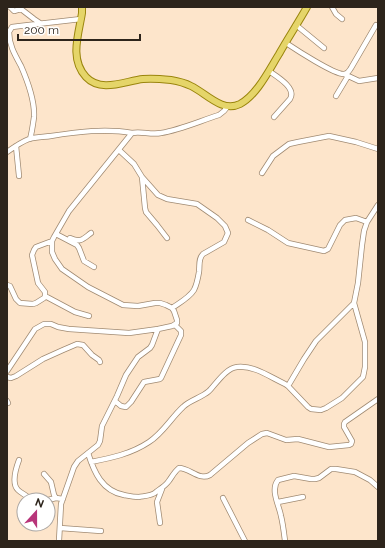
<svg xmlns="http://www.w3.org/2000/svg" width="385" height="548" font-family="Raleway,sans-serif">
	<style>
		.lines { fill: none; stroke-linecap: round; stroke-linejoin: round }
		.minor-casing { stroke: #a08a72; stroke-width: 6 }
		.major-casing { stroke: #9a850d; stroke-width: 8 }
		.minor { stroke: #fff; stroke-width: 4.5 }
		.major { stroke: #e5d569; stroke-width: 6 }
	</style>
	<rect width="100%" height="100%" fill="#fde5cb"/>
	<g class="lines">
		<defs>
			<path id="minor" d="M10,7L14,11L21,9L34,19L40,23
				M332,7L336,14L342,19
				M296,25L324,48
				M286,43C295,49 335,75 344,74C348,74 349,71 351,68L376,25
				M269,71C276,76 297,88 290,99L274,117
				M344,74L359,81L378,78
				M336,96L348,76
				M30,139C32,132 33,124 34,117C35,100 28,82 21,66C15,55 9,45 9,32L12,27L20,26L81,19
				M16,146L19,176
				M119,150L134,164L142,177L145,208L146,212L157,225L167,238
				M7,152C14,147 21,142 29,139C36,137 44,137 51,136C76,132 106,128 132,133
				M262,173L273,156L289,144L298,142L329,136L356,142L378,149
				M142,177L158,195L167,199L197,204L217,218L225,226L228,233L224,242L203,254C198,259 200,265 199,272C198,278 197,284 194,290C189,298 179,303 172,308
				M248,220L268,230L288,243L324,251L328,249L340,225L345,220L356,218L367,222
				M56,234L77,245L79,248L84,261L94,267
				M70,238C81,243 83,239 91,233
				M7,285L10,286L16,299L20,303L33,304L36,303L44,298L45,296V292L38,283L32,255L34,250L36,247L52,241
				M45,296L75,312L89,316
				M7,371L35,329L44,324H51L58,327L69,329L129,333L158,329L172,326L177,323V320L174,311L172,308L166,305L160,303H155L138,306L123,305L88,287L62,269L55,259L52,252V241L54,237L69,211L132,133C141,131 151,135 161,133C180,130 200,121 219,115L224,111L228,106
				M7,377L11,378L16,376L43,359L63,350L77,344L83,345L92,355L99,360L100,362
				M288,386L304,359L316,341L354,303
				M7,401L8,403
				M115,401L121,406L126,407L131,402L144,382L160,379L161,378L181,335V331L175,325
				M88,453C94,472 102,491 124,495C129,496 133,497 139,497C144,496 152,496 156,492C160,489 165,486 168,482C172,477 174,472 179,468C190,468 199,481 210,475L248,443L262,434L267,433L286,440L298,439L329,447L349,445L351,444L352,441L344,427V424L345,422L378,399
				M19,460C16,468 11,483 18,490C21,493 26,495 29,498L30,500
				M91,462C111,458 131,454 149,442C163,433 171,418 183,407C190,400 201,398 209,391C216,384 226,368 237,367C254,365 270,377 285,384L288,386L308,407L311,409L321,410L326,408L342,398L363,377L365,367V342L354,303L358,283L362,245L364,231L367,222L378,205
				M44,474L51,482L54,495L56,498L63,499
				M223,498L245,541
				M30,499L44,500
				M48,500L56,498
				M278,502L303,497
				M21,518L24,513
				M160,523L157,502L162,489
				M60,528L101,531
				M59,541L61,504L74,467L78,461L98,445L100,441L102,426L117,396L126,375L138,357L150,348L152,345L158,329
				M285,541C284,533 283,524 281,516C279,505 270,490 278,480L294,476L311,479H315L319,478L331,469H336L355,472L370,480L378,487"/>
			<path id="major" d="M82,7V13C79,33 69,59 86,77C101,93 125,81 143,79C152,78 162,79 171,80C177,81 185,83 191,86C206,93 222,113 240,104C257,95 269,70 279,54C288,38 298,23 307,7"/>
		</defs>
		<!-- minor casing -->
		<use href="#minor" class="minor-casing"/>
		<!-- major casing -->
		<use href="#major" class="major-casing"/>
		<!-- minor -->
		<use href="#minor" class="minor"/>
		<!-- major -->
		<use href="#major" class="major"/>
	</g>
	<!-- border -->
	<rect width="385" height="548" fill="none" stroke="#2d241b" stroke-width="16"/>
	<!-- north arrow -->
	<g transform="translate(36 512) rotate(21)"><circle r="19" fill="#ffffff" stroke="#aba7a4"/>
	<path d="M0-3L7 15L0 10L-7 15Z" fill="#b8347a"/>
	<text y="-6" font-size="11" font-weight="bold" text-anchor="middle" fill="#2d241b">N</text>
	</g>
	<!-- scale -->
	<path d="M18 34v6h122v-6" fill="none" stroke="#2d241b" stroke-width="2"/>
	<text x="24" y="34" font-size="12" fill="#2d241b" stroke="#ffffff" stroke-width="3" paint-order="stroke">200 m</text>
</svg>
